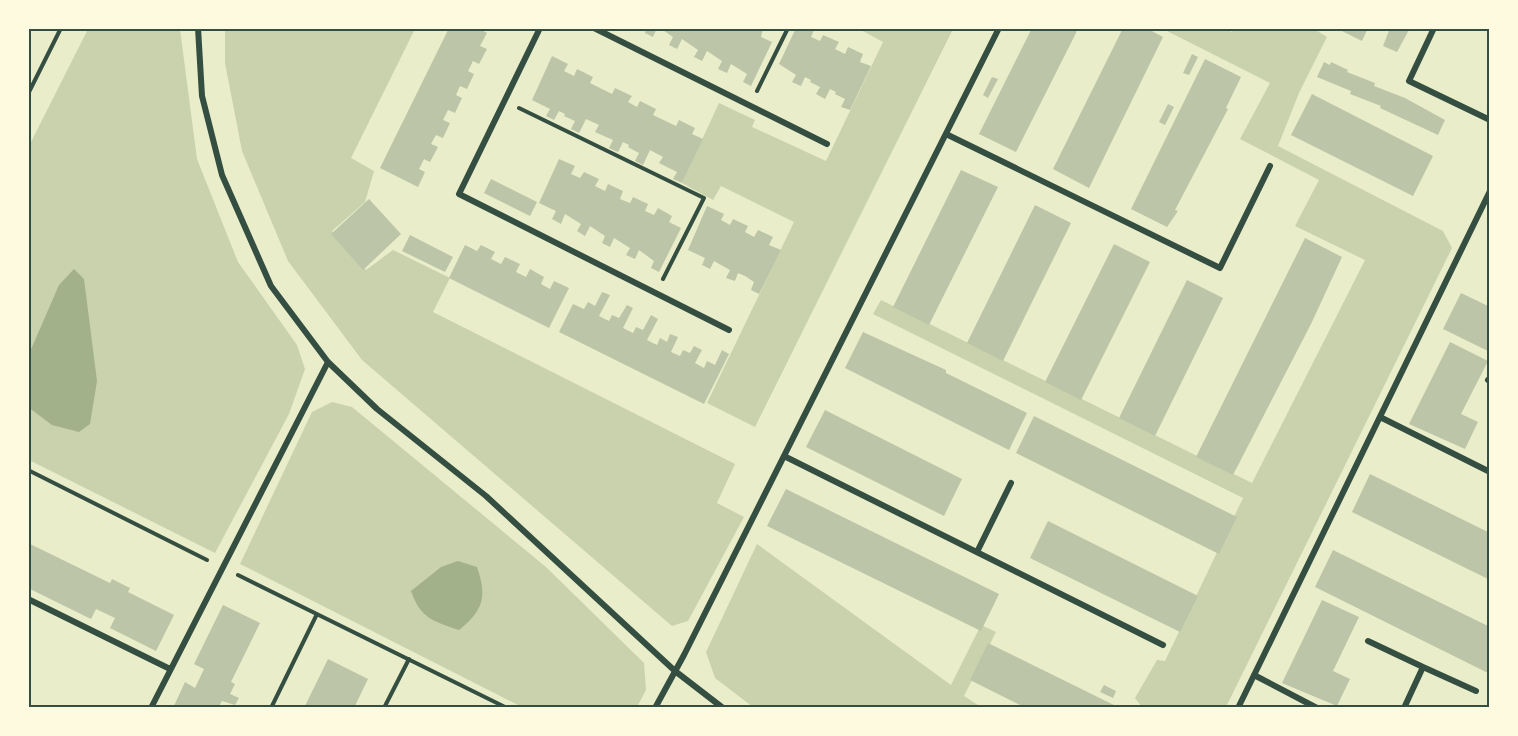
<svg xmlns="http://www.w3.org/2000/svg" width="1518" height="736" font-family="Helvetica,sans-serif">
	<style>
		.green { fill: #cad2ad }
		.water { fill: #a3b18a }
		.building { fill: #bcc5a7 }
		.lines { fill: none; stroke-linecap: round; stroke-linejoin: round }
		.path { stroke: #344e41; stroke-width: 4 }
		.minor { stroke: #344e41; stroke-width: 6 }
		.neatline { fill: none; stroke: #344e41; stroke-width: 2 }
	</style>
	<rect width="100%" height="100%" fill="#e9edc9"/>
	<!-- green -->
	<path class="green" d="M1234,28L1314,29L1327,37L1299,93L1278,146L1443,231L1452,248L1226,707H1142L1135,698L1157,660L1165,661L1243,498L873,314L881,300L1252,483L1365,260L1295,226L1319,180L1240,139L1270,83L1163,29H1226L1232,32Z
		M88,29H180L197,159L238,262L297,345L305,369L289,414L215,553L29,460L28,148Z
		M225,29H415L351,158L374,171L365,202L332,231L366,270L393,250L450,278L433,312L735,464L717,503L744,517L688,621L672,626L362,360L288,261L242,151L225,63Z
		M859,29H953L755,427L707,403L794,222L721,186L713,200L682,183L719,103L755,120L752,127L826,161L883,42Z
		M332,402L352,407L546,567L644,663L646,690L637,707H522L240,564L312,412Z
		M757,544L951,685L981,625L996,632L964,696L981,707H753L715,678L706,652Z"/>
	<!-- water -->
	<path class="water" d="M74,269L84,279L97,381L90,424L79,432L52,425L28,407L29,354L59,285Z
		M458,561L477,567C487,596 484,610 459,630C433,621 421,619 411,591L441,567Z"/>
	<!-- building -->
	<path class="building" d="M449,28H478L487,33L480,46L487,49L479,64L473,61L468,71L474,74L467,89L460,86L456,95L462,98L455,113L448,110L443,120L450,123L443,138L436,135L431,144L438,147L430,162L424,159L419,169L425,172L418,187L380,168Z
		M646,28H657L653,37L645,33Z
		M660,28H763L761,37L772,42L751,86L743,82L747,74L731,64L727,73L718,69L722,61L707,51L702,61L694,57L698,50L682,39L677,49L669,45L673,37Z
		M796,28L814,30L811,37L820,41L823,35L839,42L835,49L845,54L848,47L863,54L860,62L871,66L850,110L841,107L845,99L835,94L836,92L830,89L825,99L816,94L820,87L810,82L811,80L805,77L801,86L792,82L796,75L779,64Z
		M1032,28H1077L1076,33L1016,152L979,134Z
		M1123,28H1146L1163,37L1089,188L1053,169Z
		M1336,28H1368L1362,41Z
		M1390,28H1410L1397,52L1383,46Z
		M1192,54L1198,57L1189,75L1183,73Z
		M552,56L568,64L564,71L574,76L577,69L593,77L590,83L612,94L615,88L632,96L628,102L637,107L640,101L656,109L653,115L676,126L679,120L695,128L692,134L703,139L682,183L673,179L677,172L659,163L663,157L650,150L643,165L635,161L639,153L628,147L629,145L623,142L618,152L609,148L613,140L595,132L599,125L586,119L579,133L571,129L575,121L564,116L565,114L559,111L554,120L546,116L550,109L532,100Z
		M1205,59L1241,77L1226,108L1228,109L1175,210L1178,211L1167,227L1131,209Z
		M1324,62L1330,65L1331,62L1348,70L1347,72L1375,83L1374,86L1405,98L1445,120L1438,135L1380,108L1381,106L1350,94L1351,91L1317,77Z
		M992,77L998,79L988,98L983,95Z
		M1312,94L1433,156L1413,196L1291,135Z
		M1168,104L1174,107L1165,125L1159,122Z
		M559,159L575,166L571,174L580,178L584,172L599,179L595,186L605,191L608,184L623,191L620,199L630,203L633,197L648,204L645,211L654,215L658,208L672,216L669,222L681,228L659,272L651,268L654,261L639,250L635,259L626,255L630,248L614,238L610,247L602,243L605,236L590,226L585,236L577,231L581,224L565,214L561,224L552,219L556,211L539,203Z
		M961,170L998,187L929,325L893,307Z
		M491,179L537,202L530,216L484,193Z
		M369,199L401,234L363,270L331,234Z
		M1035,205L1071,223L1003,361L967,343Z
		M707,206L724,214L721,220L730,225L733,219L748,226L745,232L754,237L758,230L773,237L769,245L781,250L759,294L751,290L754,282L745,276L738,273L735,281L726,278L730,270L714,261L710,269L702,265L705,258L688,250Z
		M410,235L453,257L445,272L402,251Z
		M1305,238L1342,257L1311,324L1233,475L1196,457Z
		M1114,244L1150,262L1081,400L1045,382Z
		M465,245L477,251L481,245L495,252L491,259L501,264L505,257L520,264L516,272L526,277L530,269L544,277L541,284L550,289L554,281L569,288L549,328L449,278Z
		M1187,280L1223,298L1155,436L1119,418Z
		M602,292L610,295L599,316L609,321L612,315L619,318L627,305L633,308L623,328L633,333L636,327L643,330L651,315L658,319L647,340L657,345L660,338L667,342L670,334L678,337L671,352L680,356L683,350L690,353L694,346L702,350L695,363L704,368L707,361L715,365L722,350L729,354L704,404L559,332L573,304L584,309L588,302L595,306Z
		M1461,293L1490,307V352L1443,329Z
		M863,332L946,370V373L1027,413L1009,450L845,368Z
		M1450,342L1488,361L1461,414L1478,422L1465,449L1409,424Z
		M825,410L962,479L944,516L806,447Z
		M1034,416L1237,517L1219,554L1016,453Z
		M1370,474L1490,533V580L1352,512Z
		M786,489L999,594L981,631L767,526Z
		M1048,521L1198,596L1180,632L1030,558Z
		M28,543L110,583L112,579L130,588L128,592L174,615L156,651L110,628L115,618L96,609L91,619L28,588Z
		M1333,550L1490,627V674L1315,587Z
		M1322,600L1359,617L1333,671L1350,679L1337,706L1282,683Z
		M223,605L260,623L231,682L235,684L230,694L239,698L235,705L222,701L218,708H173L185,682L195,688L204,669L194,664Z
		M988,643L1120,708H1026L970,680Z
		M328,659L368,679L354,708H304Z
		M1104,685L1116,691L1113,698L1100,692Z"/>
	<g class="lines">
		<!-- path -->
		<path class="path" d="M757,91L788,28
			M28,94L61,28
			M519,108L704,198L663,279
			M28,470L207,560
			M238,575L507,708
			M271,708L317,614
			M384,708L409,659"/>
		<!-- minor -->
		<path class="minor" d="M198,28L202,96L222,175L271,286L328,362L377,409L486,496L675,671L723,708
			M540,28L459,194L729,330
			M594,28L827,144
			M1434,28L1409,81L1490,120
			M946,134L1220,268L1270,166
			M1488,380L1490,381
			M1380,417L1490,472
			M784,456L1163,645
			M977,552L1011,483
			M28,599L170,669
			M1368,641L1423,667
			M1254,675L1317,708
			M151,708L328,362
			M655,708L684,655L999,28
			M1238,708L1490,191
			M1404,708L1423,667L1476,691"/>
	</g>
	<!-- border -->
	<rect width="1518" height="736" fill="none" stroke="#fefae0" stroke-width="60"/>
	<rect x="30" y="30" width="1458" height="676" class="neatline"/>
</svg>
